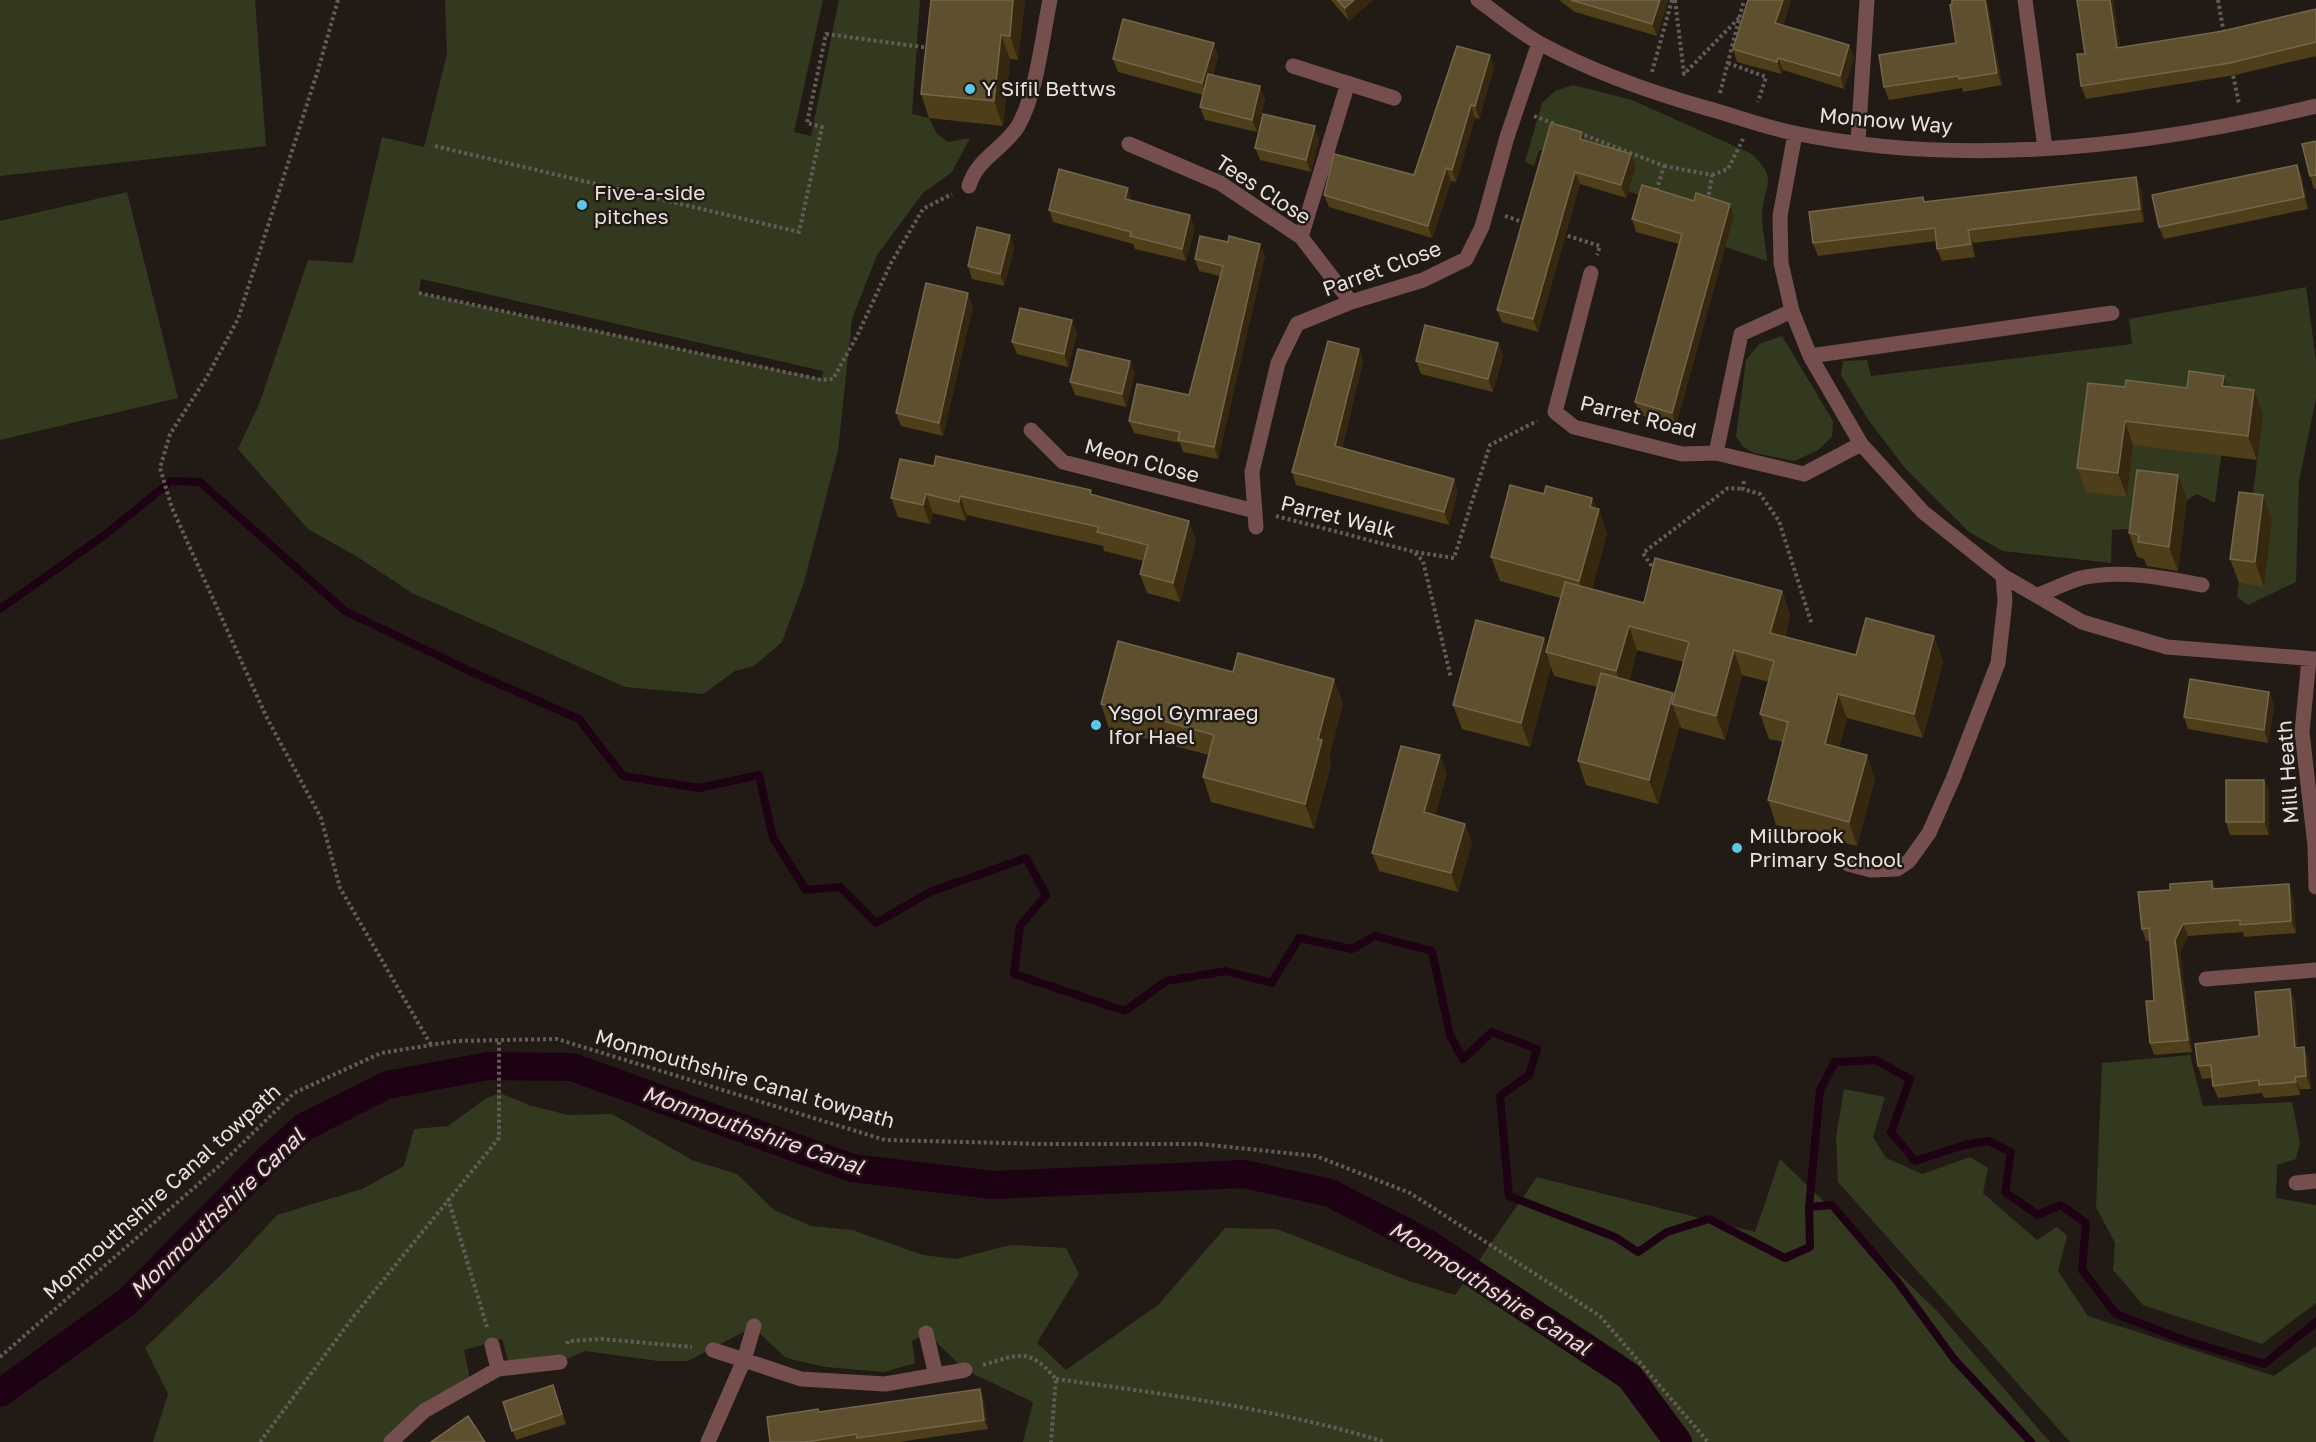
<svg xmlns="http://www.w3.org/2000/svg" width="2316" height="1442" font-family="'Golos Text',sans-serif">
	<style>
		.green { fill: #33391f; fill-rule: evenodd }
		.lines { fill: none; stroke-linecap: round; stroke-linejoin: round }
		.stream { stroke: #1d0213; stroke-width: 8 }
		.canal { stroke: #1d0213; stroke-width: 28 }
		.path { stroke: #635b57; stroke-width: 4; stroke-dasharray: 3 3; stroke-linecap: butt }
		.minor { stroke: #754e4e; stroke-width: 15 }
		.wall { fill: #4e3e19; fill-rule: evenodd }
		.shaded-wall { fill: #35280e }
		.building { fill: #5e502e; stroke: #74664a; stroke-width: 1.5 }
		.poi-dot { fill: #5cc7e7; stroke: #221a15; stroke-width: 2 }
		.labels { text-anchor: middle; stroke-width: 5; stroke-linejoin: round; paint-order: stroke }
		.poi-label { font-size: 21px; fill: #e7e1de; stroke: #221a15; text-anchor: start }
		.street-label { font-size: 21px; fill: #e7e1de; stroke: #221a15 }
		.water-label { font-size: 22px; font-style: italic; fill: #f9d0e6; stroke: #221a15 }
	</style>
	<rect width="100%" height="100%" fill="#221a15"/>
	<!-- green -->
	<path class="green" d="M0,0H255L266,146L0,176Z
		M445,0H823L794,132L811,136L839,0H920L912,114L929,118L937,134L948,142L970,138L952,172L923,193L877,255L852,319L838,451L804,582L782,642L754,666L735,671L703,694L625,687L412,593L356,556L308,529L238,449L260,402L308,260L353,263L382,137L424,147L447,54ZM421,279L823,371L822,379L419,293Z
		M1573,85L1632,100L1752,154C1779,181 1764,183 1762,214C1762,229 1766,246 1767,261L1725,247L1647,198L1628,191L1635,167L1539,150L1534,166L1525,162L1542,103L1555,91Z
		M127,192L178,398L0,440V221Z
		M2306,287L2316,360V398L2299,481L2296,582L2248,605L2237,597L2239,583L2263,586L2250,517L2263,414L2135,405L2126,497L2133,445L2222,449L2215,503L2197,494L2141,528L2112,530L2111,563L2003,551L1969,532L1905,468L1869,421L1841,375L1843,361L1867,360L1871,376L2132,344L2129,319Z
		M1782,336L1833,421L1832,437L1818,450L1795,461L1754,453L1742,446L1736,436L1746,360L1759,344Z
		M2190,1055L2203,1106L2292,1102L2300,1143L2296,1159L2277,1165L2276,1198L2316,1205V1303L2262,1344L2143,1305L2113,1270L2115,1243L2096,1207L2102,1063Z
		M1844,1089L1885,1097L1873,1137L1886,1158L1922,1174L1970,1157L1988,1168L1983,1193L2037,1240L2057,1227L2067,1236L2058,1271L2088,1316L2274,1376L2316,1346V1442H2070L1838,1182L1836,1137Z
		M500,1093L529,1105L568,1115L612,1114L692,1160L737,1174L774,1210L811,1226L852,1230L923,1255L956,1259L1010,1245L1066,1248L1079,1274L1037,1343L1066,1370L1158,1305L1225,1228L1277,1229L1409,1281L1455,1295L1537,1177L1755,1232L1780,1159L1936,1310L2050,1442H1023L1033,1402L965,1370L927,1333L912,1341L915,1363L884,1372L826,1367L786,1358L753,1327L688,1361H658L585,1351L560,1362L510,1368L502,1339L464,1350L471,1384L391,1442H153L168,1394L145,1348L230,1266L277,1215L362,1189L404,1166L414,1129L448,1126L485,1099Z"/>
	<g class="lines">
		<!-- stream -->
		<path class="stream" d="M0,609L106,534L171,481L200,482L345,611L474,673L579,719L623,776L699,788L759,775L773,838L806,890L840,887L876,923L930,892L1026,858L1046,895L1020,926L1014,974L1125,1011L1166,981L1226,971L1272,983L1299,938L1352,949L1375,936L1432,951L1450,1035L1463,1059L1492,1032L1537,1049L1529,1075L1500,1096L1509,1196L1615,1237L1638,1252L1667,1232L1709,1219L1785,1258L1810,1247L1809,1207L1832,1205L1897,1281L1954,1359L2031,1442
			M1809,1207L1820,1090L1835,1062L1876,1060L1910,1079L1891,1132L1915,1161L1964,1145L1988,1141L2011,1152L2005,1192L2038,1215L2061,1205L2086,1223L2082,1270L2116,1314L2181,1339L2264,1364L2316,1322"/>
		<!-- canal -->
		<path class="canal" d="M0,1393L127,1302L267,1160L304,1127L387,1085L488,1066L572,1067L852,1168L992,1185L1244,1174L1330,1193L1427,1243L1617,1368L1630,1377L1678,1442"/>
		<!-- path -->
		<path class="path" d="M338,0L318,70L238,319L207,377L170,434L160,468L172,508L267,718L321,818L340,888L431,1045
			M1675,0L1684,74L1740,17
			M2218,0L2224,34
			M1728,63L1766,77L1758,102
			M2232,70L2239,104
			M1652,72L1672,0
			M1720,93L1744,0
			M1534,116L1555,124
			M1579,133L1664,166L1656,192
			M435,146L799,232L822,127L807,123L826,34L929,48
			M1664,166L1712,175L1708,199
			M1712,175L1728,169L1743,139
			M1505,216L1526,223
			M1562,234L1600,246L1597,255
			M419,293L822,380L833,379L857,336L891,263L923,209L952,194
			M1744,481L1743,489L1760,494L1779,521L1812,625
			M1276,516L1415,552L1454,558L1490,445L1537,421
			M1415,553L1423,561L1451,678
			M1655,571L1643,553L1728,488L1743,489
			M448,1198L487,1327
			M567,1344L568,1341L602,1339L692,1347
			M0,1357L219,1166L294,1093L381,1053L456,1041L557,1039L885,1140L1042,1144H1200L1316,1156L1410,1193L1600,1316L1708,1442
			M983,1365C1021,1354 1028,1347 1056,1379L1051,1442
			M1056,1379C1166,1394 1278,1409 1385,1442
			M260,1442L354,1316L499,1138V1042"/>
		<!-- minor -->
		<path class="minor" d="M1478,0C1499,15 1519,32 1541,44C1593,72 1650,92 1706,108C1736,116 1764,127 1794,133C1964,168 2148,147 2316,106
			M2025,0L2045,148
			M1293,66L1394,98
			M1795,134L1780,216L1781,263L1792,311L1810,356L1861,444L1923,512L2003,576L2082,622L2167,647L2316,659
			M1858,142L1867,0
			M1129,144L1220,183L1301,237L1351,302
			M969,186C977,158 1004,149 1018,126C1037,93 1042,38 1050,0
			M1301,237L1348,83
			M1591,273L1555,412L1574,427L1682,454L1716,453L1804,474L1861,444
			M1810,356L2112,313
			M1031,430L1063,462L1255,511
			M1716,453L1741,334L1792,311
			M1256,527L1252,472L1278,363L1297,324L1351,302L1423,280L1466,259L1482,227L1507,137L1539,43
			M2038,595C2052,590 2067,582 2081,578C2121,569 2163,578 2202,585
			M2309,659L2302,732L2315,846L2316,887
			M1848,864L1871,870L1897,869L1909,861L1929,833L1953,779L1998,663L2005,601L2003,576
			M2206,979L2316,970
			M2296,1183L2316,1181
			M926,1333L936,1375
			M492,1345L498,1369
			M713,1350L744,1360L754,1326
			M391,1442L424,1411L498,1369L560,1362
			M708,1442L744,1360L801,1379L885,1384L965,1370"/>
	</g>
	<!-- wall -->
	<path class="wall" d="M931,0H1025L1018,60L1010,59L1003,126L929,118L921,94Z
		M1331,0H1373L1349,21Z
		M1559,0H1668L1657,36L1575,12Z
		M1748,0H1791L1783,26L1849,45L1854,57L1844,89L1783,70L1781,74L1737,62L1733,49Z
		M1952,0H1987L2002,85L1963,92L1962,88L1889,100L1884,87L1956,43Z
		M2077,0H2113L2120,47L2223,31L2316,9V56L2235,75L2086,99L2081,86L2085,54Z
		M1490,55L1494,68L1479,119L1475,118L1456,182L1451,181L1432,238L1329,207L1324,195L1414,175Z
		M1218,56L1213,75L1265,99L1257,132L1205,120L1200,107L1203,95L1118,72L1113,59Z
		M1582,132L1585,140L1631,154L1636,167L1626,198L1580,184L1538,332L1502,322L1497,310Z
		M1319,139L1311,172L1260,160L1255,148Z
		M2316,141V189H2314L2310,176Z
		M2136,177L2141,189L2144,222L1973,243L1975,257L1942,261L1937,249L1936,241L1818,256L1813,243L1925,202Z
		M2302,177L2308,209L2164,239L2159,227Z
		M1694,201L1730,204L1734,216L1676,425L1640,415L1635,402L1679,244L1636,232L1632,219Z
		M1049,210L1195,228L1186,261L1135,249L1133,244L1053,222Z
		M1014,248L1004,286L972,279L968,266Z
		M1265,256L1218,459L1183,452L1180,443L1134,433L1129,421L1189,395L1220,276L1199,271L1195,259Z
		M973,306L943,436L901,426L896,413Z
		M1077,333L1068,367L1017,354L1012,342Z
		M1498,343L1503,356L1493,392L1421,374L1416,361Z
		M1359,349L1363,361L1342,448L1458,491L1449,525L1296,485L1292,472Z
		M1135,373L1126,407L1075,395L1070,382Z
		M2125,387L2187,388L2228,387L2263,414L2257,460L2133,445L2127,497L2086,492L2077,468Z
		M934,466L1093,495L1196,540L1180,602L1147,593L1140,574L1144,561L1104,551L1103,546L967,515L966,521L933,513L930,524L898,517L891,498Z
		M1544,494L1592,498L1607,533L1592,589L1644,603L1782,591L1790,615L1785,637L1856,655L1943,661L1923,738L1847,718L1839,748L1875,779L1857,846L1776,825L1768,800L1783,742L1769,739L1760,714L1769,682L1742,675L1725,740L1681,728L1680,725L1658,804L1586,785L1578,761L1597,687L1554,676L1551,667L1530,747L1462,729L1453,705L1547,647L1560,598L1500,581L1491,557ZM1637,650L1684,662L1674,696L1629,681Z
		M2263,495L2272,520L2264,587L2239,583L2230,559Z
		M2187,499L2178,571L2147,566L2144,559L2137,557L2129,533Z
		M2269,692L2274,705L2268,743L2188,729L2184,717Z
		M1343,703L1329,757L1331,764L1314,829L1211,802L1203,777L1209,755L1109,729L1101,704Z
		M1447,773L1435,815L1472,842L1458,892L1379,871L1372,853Z
		M2264,780L2269,792V835H2230L2226,822Z
		M2212,881L2215,889L2293,897L2296,933L2244,937L2243,932L2188,936L2180,952L2192,1052L2154,1055L2150,1043L2154,1001L2150,941H2146L2142,929L2170,890Z
		M2290,989L2295,1001L2298,1047H2304L2308,1059L2311,1089H2300V1095L2264,1098L2262,1093L2218,1098L2213,1086L2212,1078L2202,1079L2198,1066L2259,1036Z
		M553,1385L566,1424L516,1440L503,1402Z
		M983,1398L988,1429L899,1442H770L819,1412Z"/>
	<!-- shaded-wall -->
	<path class="shaded-wall" d="M1013,0H1025L1018,60L1010,36Z
		M1354,0H1373L1349,21L1345,8Z
		M1660,0H1668L1657,36L1652,24Z
		M1783,0H1791L1780,36L1775,23Z
		M1985,0H1987L2002,85L1997,73Z
		M2110,0H2113L2122,60L2117,48Z
		M1001,35L1010,59L1003,126L994,101Z
		M1214,43L1218,56L1207,96L1202,83Z
		M1849,45L1854,57L1844,89L1840,76Z
		M1490,55L1494,68L1479,119L1475,106Z
		M1778,58L1783,70L1781,74L1777,62Z
		M1260,86L1265,99L1257,132L1252,120Z
		M1471,105L1475,118L1456,182L1452,170Z
		M1315,126L1319,139L1311,172L1306,160Z
		M1582,132L1586,144L1580,139Z
		M1631,154L1636,167L1626,198L1621,185Z
		M2297,165L2302,177L2308,209L2304,197Z
		M1446,168L1451,181L1432,238L1428,226Z
		M1575,172L1580,184L1538,332L1533,319Z
		M2136,177L2141,189L2144,222L2140,209Z
		M1128,188L1132,201L1125,199Z
		M1730,204L1734,216L1676,425L1672,413Z
		M1190,215L1195,228L1186,261L1182,249Z
		M1968,230L1973,243L1975,257L1971,244Z
		M1010,235L1014,248L1004,286L1000,274Z
		M1260,244L1265,256L1218,459L1214,447Z
		M968,293L973,306L943,436L939,423Z
		M1072,320L1077,333L1068,367L1064,354Z
		M1498,343L1503,356L1493,392L1488,379Z
		M1359,349L1363,361L1339,459L1335,446Z
		M1130,361L1135,373L1126,407L1122,394Z
		M2224,376L2233,400L2222,386Z
		M2254,390L2263,414L2257,460L2248,436Z
		M2125,421L2133,445L2127,497L2118,473Z
		M2178,475L2187,499L2178,571L2169,547Z
		M1454,479L1458,491L1449,525L1444,512Z
		M926,494L933,513L930,524L923,505Z
		M2263,495L2272,520L2264,587L2255,562Z
		M960,496L967,515L966,521L959,502Z
		M1592,498L1598,513L1599,509L1607,533L1588,605L1579,581Z
		M1189,521L1196,540L1180,602L1173,583Z
		M1782,591L1790,615L1779,657L1770,633Z
		M1629,626L1637,650L1625,695L1616,671Z
		M1934,636L1943,661L1923,738L1914,714Z
		M1544,638L1549,653L1546,652L1551,667L1530,747L1521,723Z
		M1734,650L1742,675L1725,740L1716,716Z
		M1334,679L1343,703L1329,757L1331,764L1314,829L1305,804L1318,739Z
		M2269,692L2274,705L2268,743L2264,730Z
		M1673,693L1678,706L1672,704L1680,725L1658,804L1649,780Z
		M1838,694L1847,718L1834,768L1825,744Z
		M1440,755L1447,773L1431,830L1424,812Z
		M1867,755L1875,779L1857,846L1849,822Z
		M2264,780L2269,792V835L2264,822Z
		M1465,824L1472,842L1458,892L1451,873Z
		M2289,884L2293,897L2296,933L2291,921Z
		M2183,924L2188,936L2180,952L2192,1052L2188,1040L2175,940Z
		M2290,989L2295,1001L2299,1060L2295,1048Z
		M2304,1047L2308,1059L2311,1089L2306,1076Z
		M2295,1077L2300,1089V1095L2296,1082Z
		M980,1389L983,1398L988,1429L984,1420Z"/>
	<!-- building -->
	<path class="building" d="M931,0H1013L1010,36L1001,35L994,101L921,94Z
		M1337,0H1354L1345,8Z
		M1571,0H1660L1652,24Z
		M1748,0H1783L1775,23L1849,45L1840,76L1778,58L1777,62L1733,49Z
		M1952,0H1985L1997,73L1959,79L1958,76L1884,87L1879,55L1956,43L1950,5L1952,4Z
		M2077,0H2110L2117,48L2223,31L2316,9V42L2230,63L2081,86L2077,54H2085Z
		M1123,19L1214,43L1202,83L1113,59Z
		M1457,46L1490,55L1475,106L1471,105L1452,170L1446,168L1428,226L1324,195L1334,154L1414,175Z
		M1208,74L1260,86L1252,120L1200,107Z
		M1263,114L1315,126L1306,160L1255,148Z
		M1551,123L1582,132L1580,139L1631,154L1621,185L1575,172L1533,319L1497,310Z
		M2316,141V175L2310,176L2302,144Z
		M2297,165L2304,197L2159,227L2152,195Z
		M1059,169L1128,188L1125,199L1190,215L1182,249L1130,236L1131,232L1049,210Z
		M2136,177L2140,209L1968,230L1971,244L1937,249L1935,228L1813,243L1809,212L1923,197L1924,202Z
		M1642,185L1694,201L1696,193L1730,204L1672,413L1635,402L1682,234L1632,219Z
		M977,227L1010,235L1000,274L968,266Z
		M1200,236L1228,242L1229,236L1260,244L1214,447L1178,440L1180,432L1129,421L1137,384L1189,395L1223,266L1195,259Z
		M926,283L968,293L939,423L896,413Z
		M1020,308L1072,320L1064,354L1012,342Z
		M1425,325L1498,343L1488,379L1416,361Z
		M1328,341L1359,349L1335,446L1454,479L1444,512L1292,472Z
		M1078,349L1130,361L1122,394L1070,382Z
		M2189,371L2224,376L2222,386L2254,390L2248,436L2125,421L2118,473L2077,468L2088,383L2125,387L2126,380L2187,388Z
		M936,456L1091,490L1090,494L1189,521L1173,583L1140,574L1148,545L1097,532L1099,527L960,496L959,502L926,494L923,505L891,498L900,459L934,466Z
		M2137,470L2178,475L2169,547L2138,542L2139,535L2129,533Z
		M1510,485L1544,494L1546,486L1592,498L1590,507L1599,509L1579,581L1491,557Z
		M2239,492L2263,495L2255,562L2230,559Z
		M1655,558L1782,591L1770,633L1856,655L1866,618L1934,636L1914,714L1838,694L1825,744L1867,755L1849,822L1768,800L1788,722L1760,714L1774,661L1734,650L1716,716L1672,704L1689,642L1629,626L1616,671L1546,652L1565,582L1644,603Z
		M1476,620L1544,638L1521,723L1453,705Z
		M1118,641L1233,672L1238,653L1334,679L1318,739L1322,740L1305,804L1203,777L1214,735L1101,704Z
		M1601,673L1673,693L1649,780L1578,761Z
		M2190,679L2269,692L2264,730L2184,717Z
		M1401,746L1440,755L1424,812L1465,824L1451,873L1372,853Z
		M2226,780H2264V822H2226Z
		M2212,881V889L2289,884L2291,921L2240,925V920L2183,924L2175,940L2188,1040L2150,1043L2146,1001H2154L2149,928L2142,929L2138,892L2170,890V884Z
		M2290,989L2295,1048L2304,1047L2306,1076L2295,1077L2296,1082L2259,1085V1080L2213,1086L2211,1065L2198,1066L2195,1044L2259,1036L2255,992Z
		M553,1385L562,1414L512,1431L503,1402Z
		M980,1389L984,1420L857,1438L856,1434L806,1442H770L767,1417L818,1409L819,1412Z
		M468,1416L485,1442H431Z"/>
	<!-- markers -->
	<g class="poi-dot">
		<circle cx="970" cy="89" r="6"/>
		<circle cx="582" cy="205" r="6"/>
		<circle cx="1096" cy="725" r="6"/>
		<circle cx="1737" cy="848" r="6"/>
	</g>
	<g class="labels">
		<!-- poi labels -->
		<g class="poi-label">
			<text x="982" y="96">Y Sifil Bettws</text>
			<text x="594" y="200">Five-a-side<tspan x="594" dy="24">pitches</tspan></text>
			<text x="1108" y="720">Ysgol Gymraeg<tspan x="1108" dy="24">Ifor Hael</tspan></text>
			<text x="1749" y="843">Millbrook<tspan x="1749" dy="24">Primary School</tspan></text>
		</g>
		<!-- street labels -->
		<g class="street-label">
			<text transform="translate(1886 121) rotate(5)" y="7">Monnow Way</text>
			<text transform="translate(1263 190) rotate(33)" y="7">Tees Close</text>
			<text transform="translate(1382 269) rotate(-20)" y="7">Parret Close</text>
			<text transform="translate(1638 417) rotate(14)" y="7">Parret Road</text>
			<text transform="translate(1142 461) rotate(15)" y="7">Meon Close</text>
			<text transform="translate(1338 517) rotate(14)" y="7">Parret Walk</text>
			<text transform="translate(2288 772) rotate(-94)" y="7">Mill Heath</text>
			<text transform="translate(745 1079) rotate(16)" y="7">Monmouthshire Canal towpath</text>
			<text transform="translate(162 1192) rotate(-42)" y="7">Monmouthshire Canal towpath</text>
		</g>
		<!-- water labels -->
		<g class="water-label">
			<text transform="translate(753 1130) rotate(19)" y="8">Monmouthshire Canal</text>
			<text transform="translate(217 1213) rotate(-44)" y="8">Monmouthshire Canal</text>
			<text transform="translate(1490 1288) rotate(32)" y="8">Monmouthshire Canal</text>
		</g>
	</g>
</svg>
